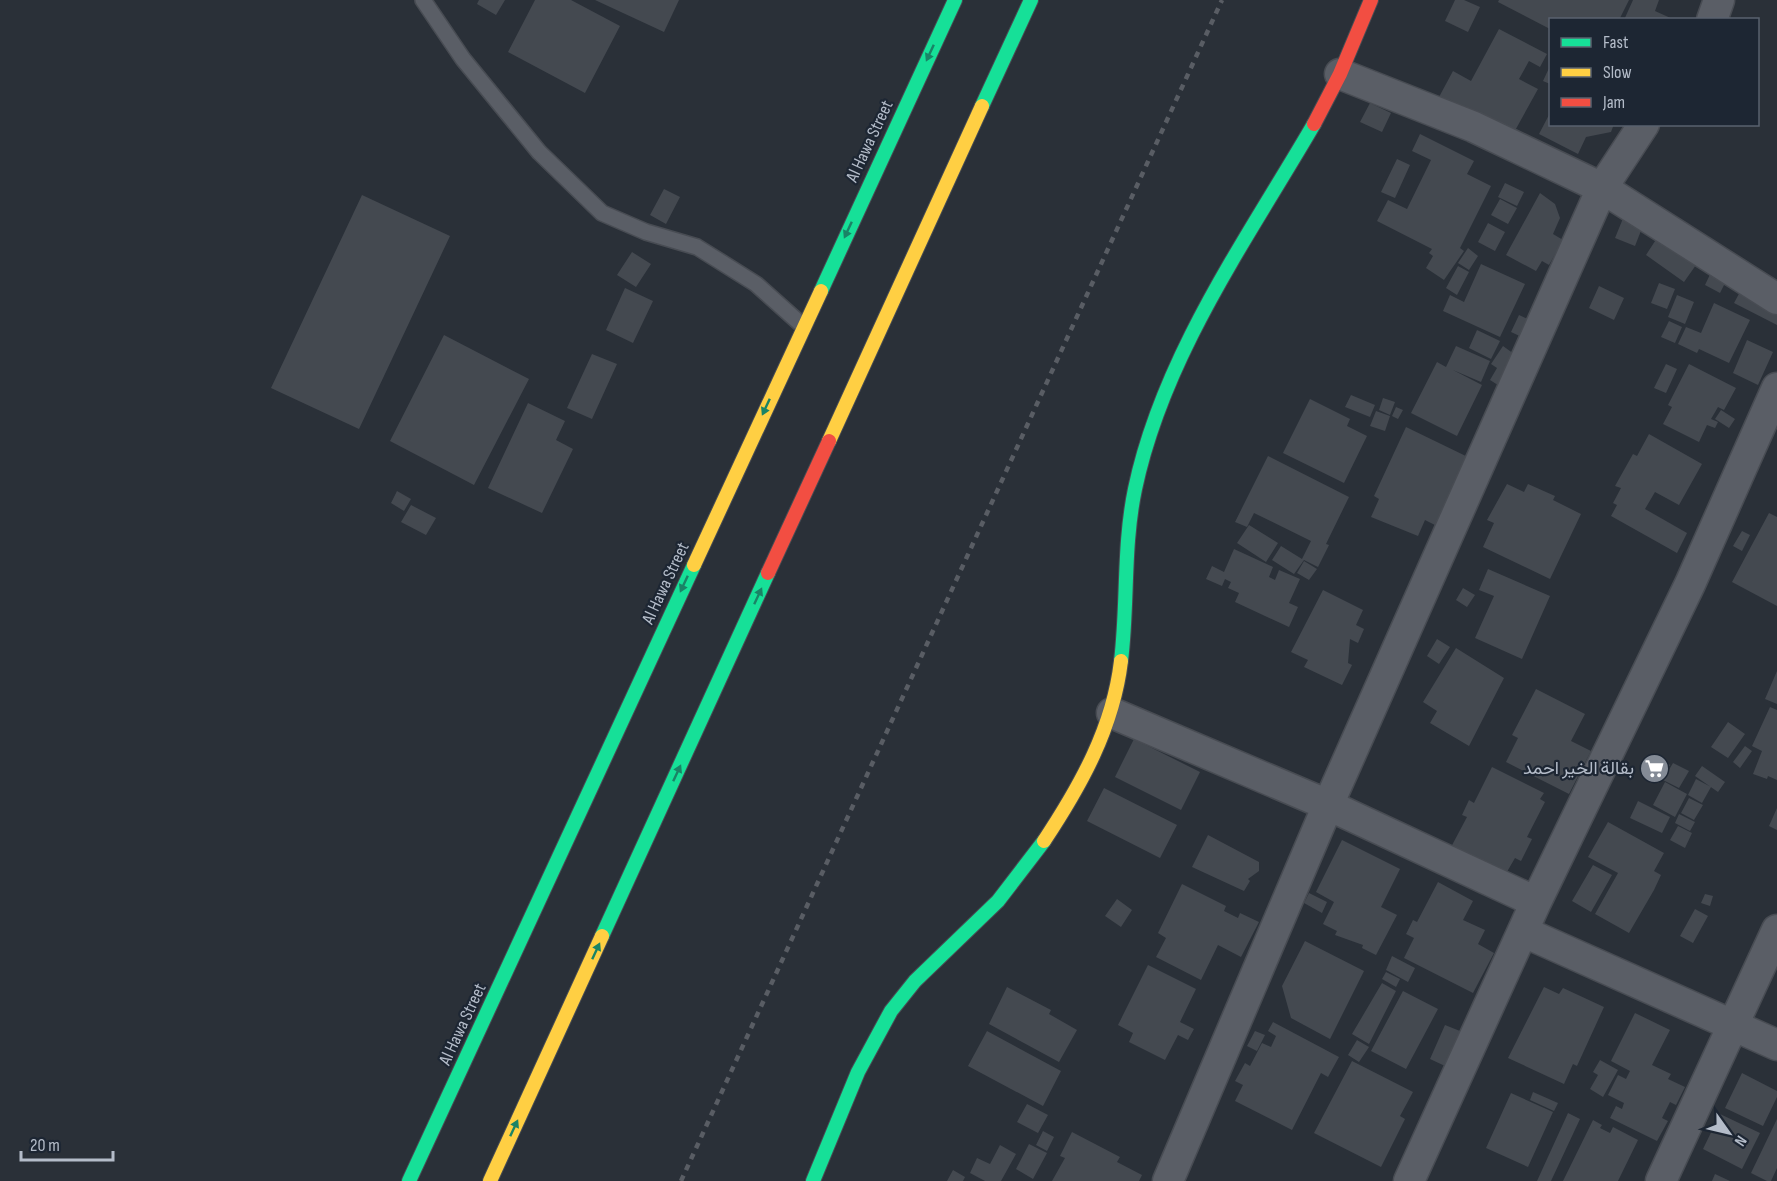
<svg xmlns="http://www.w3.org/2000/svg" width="1777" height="1181" font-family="'Sofia Sans Condensed',Vazirmatn,sans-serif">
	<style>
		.building { fill: #444950 }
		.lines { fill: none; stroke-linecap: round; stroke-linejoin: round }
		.lane-casing { stroke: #484c53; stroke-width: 18 }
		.street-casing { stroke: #484c53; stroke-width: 33 }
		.fast-casing { stroke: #484c53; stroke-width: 16 }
		.slow-casing { stroke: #484c53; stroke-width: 16 }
		.jam-casing { stroke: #484c53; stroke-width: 16 }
		.lane { stroke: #5a5e66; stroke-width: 15 }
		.street { stroke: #5a5e66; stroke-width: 30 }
		.fast { stroke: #16e098; stroke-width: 14 }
		.slow { stroke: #ffcf43; stroke-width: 14 }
		.jam { stroke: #f24e42; stroke-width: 14 }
		.rail { stroke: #595d64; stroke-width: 4.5; stroke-dasharray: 6 6; stroke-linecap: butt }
		.oneway { fill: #1a8366 }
		.labels { text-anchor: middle; stroke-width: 4.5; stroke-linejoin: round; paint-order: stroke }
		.street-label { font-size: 18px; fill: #b4bcc9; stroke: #1d2633 }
		.poi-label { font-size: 18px; fill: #b4bcc9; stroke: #1d2633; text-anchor: end }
	</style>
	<rect width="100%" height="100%" fill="#2a3038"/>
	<!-- building -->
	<path class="building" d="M479,0H505L496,15L477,4Z
		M535,0H571L620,26L585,93L508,52Z
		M595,0H679L664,32Z
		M1455,0H1464L1480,7L1468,32L1445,21Z
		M1499,0H1629L1619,20H1550V29L1498,2Z
		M1633,0H1659L1655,11L1675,20H1624Z
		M1499,29L1547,54L1540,67L1529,61L1519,79L1538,89L1512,136L1439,97L1453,71L1471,81Z
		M1550,66V84L1543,81Z
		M1370,103L1391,113L1382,132L1360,122Z
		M1550,113V124H1614L1611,132L1586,137L1578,154L1539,134Z
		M1420,134L1474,161L1467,174L1491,186L1460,248L1464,251L1444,280L1426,268L1433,256L1429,253L1432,249L1377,221L1388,200L1407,209L1431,160L1412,151Z
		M1397,159L1410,165L1395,198L1381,192Z
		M1505,183L1524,192L1517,206L1498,197Z
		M664,189L680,197L666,224L650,215Z
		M1540,193L1555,204L1560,218L1553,234L1563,240L1549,265L1542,261L1536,271L1506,255Z
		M362,195L450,236L359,429L271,388Z
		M1500,199L1517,208L1508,224L1491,215Z
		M1624,216L1644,223L1635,246L1615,238Z
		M1488,223L1505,232L1495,251L1478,242Z
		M1657,238L1696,265L1684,282L1646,255Z
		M1468,248L1478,256L1469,270L1458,263Z
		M632,252L651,264L636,287L617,275Z
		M1481,264L1525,284L1500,337L1443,311L1450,295L1464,302Z
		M1715,264L1731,271L1720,293L1705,285Z
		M1458,266L1469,272L1457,295L1446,288Z
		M1748,277L1777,292V325L1734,303Z
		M1659,283L1675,289L1667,309L1651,303Z
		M1599,286L1624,298L1614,320L1589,308Z
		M625,288L653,301L633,343L606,330Z
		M1677,295L1694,302L1685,324L1668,317Z
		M1714,303L1750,320L1729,363L1699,349L1697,353L1678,344L1686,327L1701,333Z
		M1519,315L1534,322L1526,339L1511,332Z
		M1669,321L1682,327L1675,343L1661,337Z
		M1477,330L1500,341L1491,359L1469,348Z
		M444,335L529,379L474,485L390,441Z
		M1747,340L1773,352L1758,385L1733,373Z
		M1456,346L1490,361L1481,382L1453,370L1482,385L1457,436L1411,413L1437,362L1446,367Z
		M1503,346L1521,359L1501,387L1490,380L1497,368L1491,364Z
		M592,354L617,364L592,419L567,408Z
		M1666,364L1677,369L1666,393L1654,388Z
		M1689,364L1736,388L1724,410L1718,407L1711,419L1718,422L1715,428L1707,425L1699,442L1663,424L1672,407L1668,405Z
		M1351,395L1375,405L1370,417L1345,407Z
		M1383,398L1395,402L1390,415L1379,410Z
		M1310,399L1350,419L1347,426L1367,436L1344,483L1283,453Z
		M528,403L565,421L556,440L573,449L542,513L488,488Z
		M1396,407L1403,410L1398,419L1392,416Z
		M1721,410L1735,419L1729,428L1715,419Z
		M1376,411L1390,416L1385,431L1370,426Z
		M1406,427L1472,459L1439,527L1425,520L1418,536L1371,517L1379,499L1374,496Z
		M1649,434L1702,464L1679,505L1655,492L1645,509L1687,533L1677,553L1611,516L1617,505L1613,503L1621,488L1615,486L1633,454L1637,456Z
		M1268,456L1349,497L1326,544L1329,545L1318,567L1304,560L1294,574L1272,560L1281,546L1302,559L1311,541L1254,513L1247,527L1235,522Z
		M1507,484L1524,492L1528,484L1555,496L1553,500L1581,514L1550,579L1483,547L1494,523L1487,520Z
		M397,491L411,499L404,511L391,503Z
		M411,505L436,518L426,535L401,522Z
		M1769,513L1777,517V606L1732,582Z
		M1249,525L1278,543L1266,562L1237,543Z
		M1742,531L1750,535L1742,551L1733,546Z
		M1234,549L1273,567L1269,577L1275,580L1279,570L1300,579L1289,603L1298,607L1289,627L1235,602L1239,593L1228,588L1231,582L1225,579L1222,586L1206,579L1212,566L1224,572Z
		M1304,561L1317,569L1309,580L1297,573Z
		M1488,569L1550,596L1522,659L1475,638L1494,596L1479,590Z
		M1463,588L1475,595L1467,607L1456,600Z
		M1323,590L1363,610L1356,625L1364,629L1358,643L1350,639L1348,663L1352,665L1342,685L1304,667L1308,660L1291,652Z
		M1437,639L1450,647L1439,664L1427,656Z
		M1456,648L1504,678L1469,746L1430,723L1437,711L1423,702Z
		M1777,671V704L1765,699Z
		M1536,689L1585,714L1571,741L1591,751L1569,794L1506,762L1518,738L1512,735Z
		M1770,707L1777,710V780L1768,776L1767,779L1753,774L1762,751L1752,746Z
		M1728,722L1745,734L1728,758L1711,747Z
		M1134,739L1200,772L1181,810L1115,777Z
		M1745,746L1752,751L1740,768L1733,762Z
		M1657,755L1670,765L1664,775L1659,772L1655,778L1645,771Z
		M1673,763L1689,771L1679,788L1663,780Z
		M1702,766L1725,782L1718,792L1695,776Z
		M1492,767L1544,793L1540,799L1545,802L1527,837L1532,839L1521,861L1515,858L1504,877L1450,849L1467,817L1462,815L1469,800L1474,803Z
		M1696,779L1711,787L1702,803L1688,795Z
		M1665,782L1687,794L1675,817L1653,805Z
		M1104,788L1177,825L1160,858L1087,821Z
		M1689,798L1703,805L1694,820L1681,813Z
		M1638,801L1670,817L1662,833L1630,818Z
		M1777,808V830L1769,826Z
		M1679,814L1695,822L1690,831L1675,823Z
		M1608,822L1664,853L1654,871L1661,875L1654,890L1629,933L1595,914L1618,873L1588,857Z
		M1678,826L1692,833L1685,848L1670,840Z
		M1208,835L1259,862V871L1248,879L1250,881L1244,891L1192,867Z
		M1342,840L1400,869L1381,907L1397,915L1376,955L1362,948L1363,945L1335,935L1337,931L1323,924L1334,902L1316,892Z
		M1593,865L1612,875L1591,912L1572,901Z
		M1438,882L1473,901L1463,920L1485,930L1478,944L1494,953L1473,993L1404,958L1414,938L1406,934L1413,920L1417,922Z
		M1182,884L1226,906L1224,911L1238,918L1240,913L1259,922L1241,957L1218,945L1201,980L1156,957L1166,938L1158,933Z
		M1309,893L1327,902L1322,913L1304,903Z
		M1705,894L1713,896L1710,906L1701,903Z
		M1117,899L1132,910L1121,927L1105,916Z
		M1695,909L1708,916L1693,943L1680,936Z
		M1305,941L1364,971L1330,1039L1291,1018L1282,986Z
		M1392,956L1415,968L1408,982L1386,970Z
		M1148,965L1196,989L1180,1022L1194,1029L1188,1040L1178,1035L1165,1060L1129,1042L1133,1033L1118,1025Z
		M1386,972L1400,979L1396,987L1382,979Z
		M1382,983L1396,991L1369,1044L1352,1034Z
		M1007,987L1051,1010L1049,1014L1077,1030L1059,1062L989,1024Z
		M1544,987L1559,994L1563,988L1604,1007L1577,1066L1573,1064L1564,1084L1508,1058Z
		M1403,991L1438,1009L1406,1069L1371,1051Z
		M1635,1013L1670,1030L1652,1065L1671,1074L1668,1079L1685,1087L1676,1105L1670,1102L1662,1118L1668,1121L1657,1141L1610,1118L1616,1106L1622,1109L1624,1103L1608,1095L1618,1075L1626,1079L1630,1071L1611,1061Z
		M1273,1022L1339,1057L1328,1077L1321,1073L1292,1130L1235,1101L1243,1085L1235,1081L1245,1063L1250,1066L1262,1043L1271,1047L1276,1036L1268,1031Z
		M1445,1025L1460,1031L1445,1066L1430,1059Z
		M987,1031L1061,1071L1043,1106L968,1066Z
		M1255,1031L1265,1035L1257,1051L1247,1046Z
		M1357,1040L1369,1047L1359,1062L1348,1055Z
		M1600,1060L1618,1070L1603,1097L1590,1089L1598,1075L1593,1072Z
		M1352,1061L1413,1092L1400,1116L1405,1119L1381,1167L1314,1133Z
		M1742,1073L1777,1091V1097L1763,1126L1725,1108Z
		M1533,1092L1558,1103L1554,1111L1530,1100Z
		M1511,1093L1553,1112L1528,1167L1486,1148Z
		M1027,1104L1048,1115L1038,1133L1017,1122Z
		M1568,1113L1580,1119L1551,1181H1537Z
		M1720,1114L1760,1133L1742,1169L1703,1149Z
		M1777,1119V1168L1771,1181H1767L1751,1173Z
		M1593,1120L1602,1125L1600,1128L1610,1133L1613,1127L1638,1140L1618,1181H1563Z
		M1043,1131L1054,1137L1047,1151L1036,1145Z
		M1072,1132L1120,1157L1117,1162L1142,1175L1139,1181H1052L1065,1158L1060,1156Z
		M1029,1144L1047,1153L1033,1179L1016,1169Z
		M1000,1145L1016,1154L1001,1181H985L970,1173L977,1158L990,1164Z
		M953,1170L965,1177L963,1181H947Z
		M1715,1174L1730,1181H1712Z"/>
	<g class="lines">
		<defs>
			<path id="lane" d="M423,0L463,59L539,152L602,213L646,232L697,247L756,284L803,326"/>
			<path id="street" d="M1712,20L1719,0
				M1340,74L1474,127L1602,188L1777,299
				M1112,713L1328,805L1536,902
				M1524,932L1777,1045
				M1168,1181L1328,805L1602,188L1644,124
				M1409,1181L1536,902L1690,584L1777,388
				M1661,1181L1777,930"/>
			<path id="fast" d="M982,106L1031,0
				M821,291L955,0
				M1121,661C1128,604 1123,546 1135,489C1163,356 1247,239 1314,124
				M602,936L768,573
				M409,1181L694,565
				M813,1181L858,1072L891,1011L915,981L998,901L1044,841"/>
			<path id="slow" d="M829,441L982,106
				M694,565L821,291
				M1044,841C1081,785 1113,728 1121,661
				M490,1181L602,936"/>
			<path id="jam" d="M1314,124L1340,74L1371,0
				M768,573L829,441"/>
		</defs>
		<!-- lane casing -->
		<use href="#lane" class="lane-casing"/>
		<!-- street casing -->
		<use href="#street" class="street-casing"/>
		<!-- fast casing -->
		<use href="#fast" class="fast-casing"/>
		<!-- slow casing -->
		<use href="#slow" class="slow-casing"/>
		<!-- jam casing -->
		<use href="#jam" class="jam-casing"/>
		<!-- lane -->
		<use href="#lane" class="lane"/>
		<!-- street -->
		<use href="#street" class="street"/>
		<!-- fast -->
		<use href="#fast" class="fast"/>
		<!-- slow -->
		<use href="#slow" class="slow"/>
		<!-- jam -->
		<use href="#jam" class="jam"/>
		<!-- rail -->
		<path class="rail" d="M681,1181L1222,0"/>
	</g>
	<!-- one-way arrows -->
	<defs><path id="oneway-solid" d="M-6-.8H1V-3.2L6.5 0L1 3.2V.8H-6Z" transform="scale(1.5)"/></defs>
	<g class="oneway">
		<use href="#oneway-solid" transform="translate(930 53) rotate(115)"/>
		<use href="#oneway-solid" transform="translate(848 230) rotate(115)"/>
		<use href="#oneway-solid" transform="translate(766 407) rotate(115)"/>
		<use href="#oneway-solid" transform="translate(684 584) rotate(115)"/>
		<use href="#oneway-solid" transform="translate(758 596) rotate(-65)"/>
		<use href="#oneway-solid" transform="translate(677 773) rotate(-65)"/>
		<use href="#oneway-solid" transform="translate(596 951) rotate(-65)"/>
		<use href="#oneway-solid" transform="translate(514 1128) rotate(-65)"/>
	</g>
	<!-- icons -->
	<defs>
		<symbol id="supermarket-disc" viewBox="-11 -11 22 22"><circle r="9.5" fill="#848b96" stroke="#1d2633"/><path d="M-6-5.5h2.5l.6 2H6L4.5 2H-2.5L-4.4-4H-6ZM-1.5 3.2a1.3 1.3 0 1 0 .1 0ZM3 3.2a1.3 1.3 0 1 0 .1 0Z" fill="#fff"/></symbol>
	</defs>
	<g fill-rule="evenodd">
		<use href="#supermarket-disc" x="1638" y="752" width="33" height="33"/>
	</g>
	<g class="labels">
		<!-- street labels -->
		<g class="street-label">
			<text transform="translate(869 141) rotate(-65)" y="6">Al Hawa Street</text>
			<text transform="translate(665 583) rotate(-65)" y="6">Al Hawa Street</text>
			<text transform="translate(462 1024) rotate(-65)" y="6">Al Hawa Street</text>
		</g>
		<!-- poi labels -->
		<g class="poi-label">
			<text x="1634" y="774">بقالة الخير احمد</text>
		</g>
	</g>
	<!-- legend -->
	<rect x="1549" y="18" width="210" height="108" fill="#1d2633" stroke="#59626f" stroke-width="1.5"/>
	<rect x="1561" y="38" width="30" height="9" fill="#16e098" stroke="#59626f" stroke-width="1.5"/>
	<text x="1603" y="48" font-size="18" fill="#b4bcc9">Fast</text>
	<rect x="1561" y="68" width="30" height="9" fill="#ffcf43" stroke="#59626f" stroke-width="1.5"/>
	<text x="1603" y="78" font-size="18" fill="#b4bcc9">Slow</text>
	<rect x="1561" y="98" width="30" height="9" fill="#f24e42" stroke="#59626f" stroke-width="1.5"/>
	<text x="1603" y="108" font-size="18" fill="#b4bcc9">Jam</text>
	<!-- north arrow -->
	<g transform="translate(1729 1133) rotate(124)" stroke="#1d2633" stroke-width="4.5" paint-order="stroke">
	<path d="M0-4.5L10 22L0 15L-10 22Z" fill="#b4bcc9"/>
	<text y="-9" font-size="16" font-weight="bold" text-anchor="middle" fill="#b4bcc9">N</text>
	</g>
	<!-- scale -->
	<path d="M21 1151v9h92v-9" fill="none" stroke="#b4bcc9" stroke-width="3"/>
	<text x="30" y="1151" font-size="18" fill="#b4bcc9" stroke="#1d2633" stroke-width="4.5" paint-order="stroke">20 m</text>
</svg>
